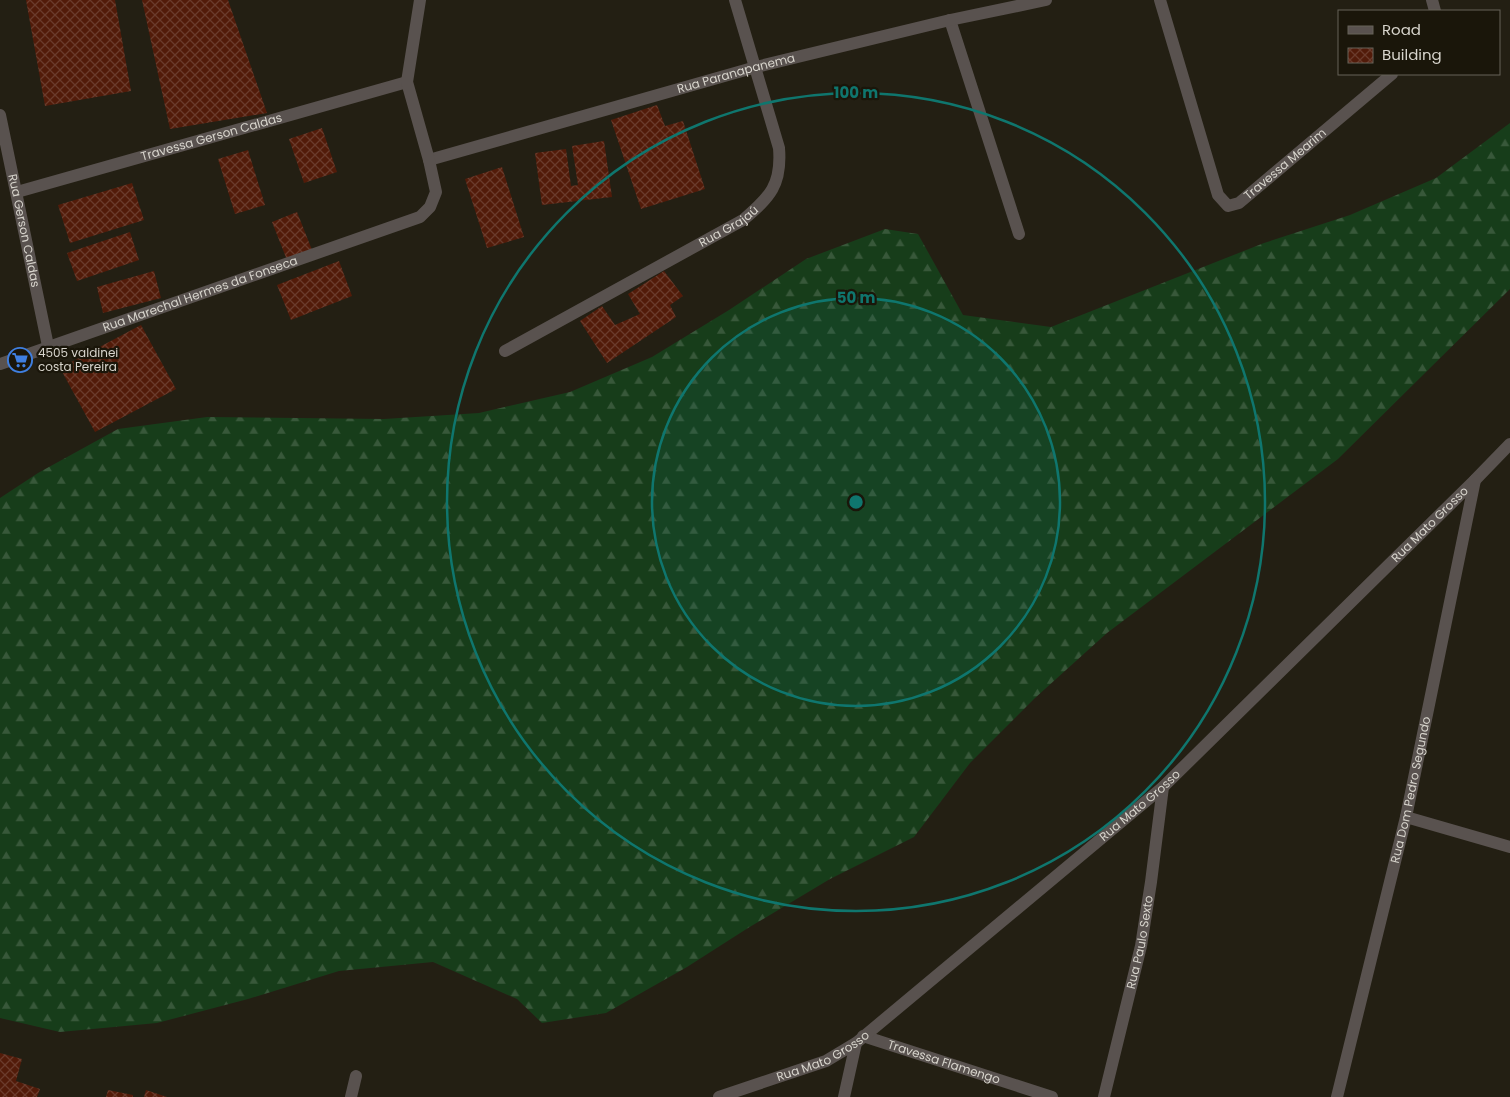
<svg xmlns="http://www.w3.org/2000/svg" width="1510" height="1097" font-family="Poppins,sans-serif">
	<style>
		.forest { fill: url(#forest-firs) }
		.building { fill: url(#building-cross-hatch) }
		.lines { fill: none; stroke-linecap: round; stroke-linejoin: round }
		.street { stroke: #59524f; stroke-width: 12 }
		.ring { fill: none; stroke: #0f766e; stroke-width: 2.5 }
		.labels { text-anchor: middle; stroke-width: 4.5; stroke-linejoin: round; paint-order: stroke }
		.street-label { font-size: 12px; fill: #d7d4cc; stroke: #1a160a }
		.poi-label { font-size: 12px; fill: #d7d4cc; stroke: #1a160a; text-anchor: start }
		.centre { fill: #0f766e; stroke: #1a160a; stroke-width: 2.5 }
		.ring-label { font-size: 15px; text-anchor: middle; font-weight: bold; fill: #0f766e; stroke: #1a160a; stroke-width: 4.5; stroke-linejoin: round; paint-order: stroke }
	</style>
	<defs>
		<pattern id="forest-firs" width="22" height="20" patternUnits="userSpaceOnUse" patternTransform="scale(1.25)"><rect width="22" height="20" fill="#173d1a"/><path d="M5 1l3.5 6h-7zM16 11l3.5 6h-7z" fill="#38583a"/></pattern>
		<pattern id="building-cross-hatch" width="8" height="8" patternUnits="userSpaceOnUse" patternTransform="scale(1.25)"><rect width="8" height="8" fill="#521b09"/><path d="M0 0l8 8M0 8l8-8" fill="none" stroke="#6a3b2c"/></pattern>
	</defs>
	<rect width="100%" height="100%" fill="#231f13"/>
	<!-- forest -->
	<path class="forest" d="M1510,123V289L1338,459L1107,633L1035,698L970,763L914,837L830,879L748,928L687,967L606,1013L542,1023L517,999L433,962L339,971L248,999L157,1023L60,1032L0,1018V498L38,473L118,429L207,417L384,419L479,413L570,392L652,357L729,310L806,259L885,229L918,234L963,315L1051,327L1264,243L1350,215L1436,178Z"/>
	<!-- building -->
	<path class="building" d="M26,0H115L131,91L45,106Z
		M142,0H228L267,113L170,129Z
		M657,105L665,126L683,121L705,189L641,209L611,120Z
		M322,128L337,172L304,183L289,139Z
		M604,141L612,197L542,205L535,153L566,149L571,186L578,185L572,146Z
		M248,150L265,205L235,214L218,159Z
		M502,167L524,237L487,248L465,179Z
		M132,183L144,220L70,243L58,205Z
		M297,212L312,250L287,260L272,222Z
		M130,232L139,260L77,281L67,253Z
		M339,261L352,296L291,320L277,285Z
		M154,271L161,298L103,313L97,287Z
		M664,271L683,296L670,305L676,317L607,363L580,321L602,306L615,325L640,314L628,294Z
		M141,325L176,389L95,432L60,368Z
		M0,1053L22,1059L16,1081L40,1089L37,1097H0Z
		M108,1090L133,1095V1097H106Z
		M146,1090L167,1097H144Z"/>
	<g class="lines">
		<!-- street -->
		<g class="street">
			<path id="s1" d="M1160,0L1218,195L1228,206L1239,203L1392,74"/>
			<path d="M1432,0L1435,11"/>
			<path d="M950,20L1019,234"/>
			<path id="s2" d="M0,115L48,346"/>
			<path id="s3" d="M429,160L756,67L950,20L1046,0"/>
			<path id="s4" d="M17,192L407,82"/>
			<path id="s5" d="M505,351L743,220C770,197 782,185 779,148L735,0"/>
			<path id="s6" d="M0,364L420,217L430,207L436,192L429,160L407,82L420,0"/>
			<path d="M1406,817L1510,847"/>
			<path id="s7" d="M863,1036L1052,1097"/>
			<path d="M351,1097L356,1076"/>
			<path id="s8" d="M719,1097L826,1061L856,1043L1163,787L1475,480L1510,444"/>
			<path d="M844,1097L856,1043"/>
			<path id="s9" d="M1104,1097L1141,946L1151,882L1163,787"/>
			<path id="s10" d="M1337,1097L1406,817L1475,480"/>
		</g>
	</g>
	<!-- distance rings -->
	<circle cx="856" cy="502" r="204" fill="#0f766e" fill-opacity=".12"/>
	<g class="ring">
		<circle cx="856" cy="502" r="204"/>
		<circle cx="856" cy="502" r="409"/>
	</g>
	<!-- icons -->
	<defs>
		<symbol id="supermarket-ring" viewBox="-11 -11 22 22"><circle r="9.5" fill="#1a160a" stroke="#3f7fe0" stroke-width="1.5"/><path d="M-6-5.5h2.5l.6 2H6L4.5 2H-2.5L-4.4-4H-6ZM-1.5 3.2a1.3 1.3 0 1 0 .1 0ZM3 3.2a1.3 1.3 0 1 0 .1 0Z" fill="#3f7fe0"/></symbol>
	</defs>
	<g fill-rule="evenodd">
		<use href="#supermarket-ring" x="6" y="346" width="28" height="28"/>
	</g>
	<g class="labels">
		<!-- street labels -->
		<g class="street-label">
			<text dy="4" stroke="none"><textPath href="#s3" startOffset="319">Rua Paranapanema</textPath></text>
			<text dy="4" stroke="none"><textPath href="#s4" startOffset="202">Travessa Gerson Caldas</textPath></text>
			<text dy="4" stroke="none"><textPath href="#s1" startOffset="290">Travessa Mearim</textPath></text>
			<text dy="4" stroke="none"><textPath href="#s5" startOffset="256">Rua Grajaú</textPath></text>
			<text dy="4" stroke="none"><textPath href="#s2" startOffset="118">Rua Gerson Caldas</textPath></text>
			<text dy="4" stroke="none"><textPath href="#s6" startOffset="212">Rua Marechal Hermes da Fonseca</textPath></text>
			<text dy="4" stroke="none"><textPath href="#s8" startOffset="922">Rua Mato Grosso</textPath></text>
			<text dy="4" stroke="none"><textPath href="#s10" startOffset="316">Rua Dom Pedro Segundo</textPath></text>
			<text dy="4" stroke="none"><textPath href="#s8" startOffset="518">Rua Mato Grosso</textPath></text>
			<text dy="4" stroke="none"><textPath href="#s9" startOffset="159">Rua Paulo Sexto</textPath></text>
			<text dy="4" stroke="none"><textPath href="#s8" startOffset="112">Rua Mato Grosso</textPath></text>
			<text dy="4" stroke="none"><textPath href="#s7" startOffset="85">Travessa Flamengo</textPath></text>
		</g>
		<!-- poi labels -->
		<g class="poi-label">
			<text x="38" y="357">4505 valdinei<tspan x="38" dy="14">costa Pereira</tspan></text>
		</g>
	</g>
	<circle cx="856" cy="502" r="8" class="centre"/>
	<g class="ring-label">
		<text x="856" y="98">100 m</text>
		<text x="856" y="303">50 m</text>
	</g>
	<!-- legend -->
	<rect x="1338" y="10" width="162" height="65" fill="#1a160a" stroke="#666258"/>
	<rect x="1348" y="26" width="25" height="8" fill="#59524f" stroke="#666258"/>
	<text x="1382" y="35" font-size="15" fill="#d7d4cc">Road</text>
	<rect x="1348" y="48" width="25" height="15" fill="url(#building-cross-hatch)" stroke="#666258"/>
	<text x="1382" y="60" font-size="15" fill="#d7d4cc">Building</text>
</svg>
